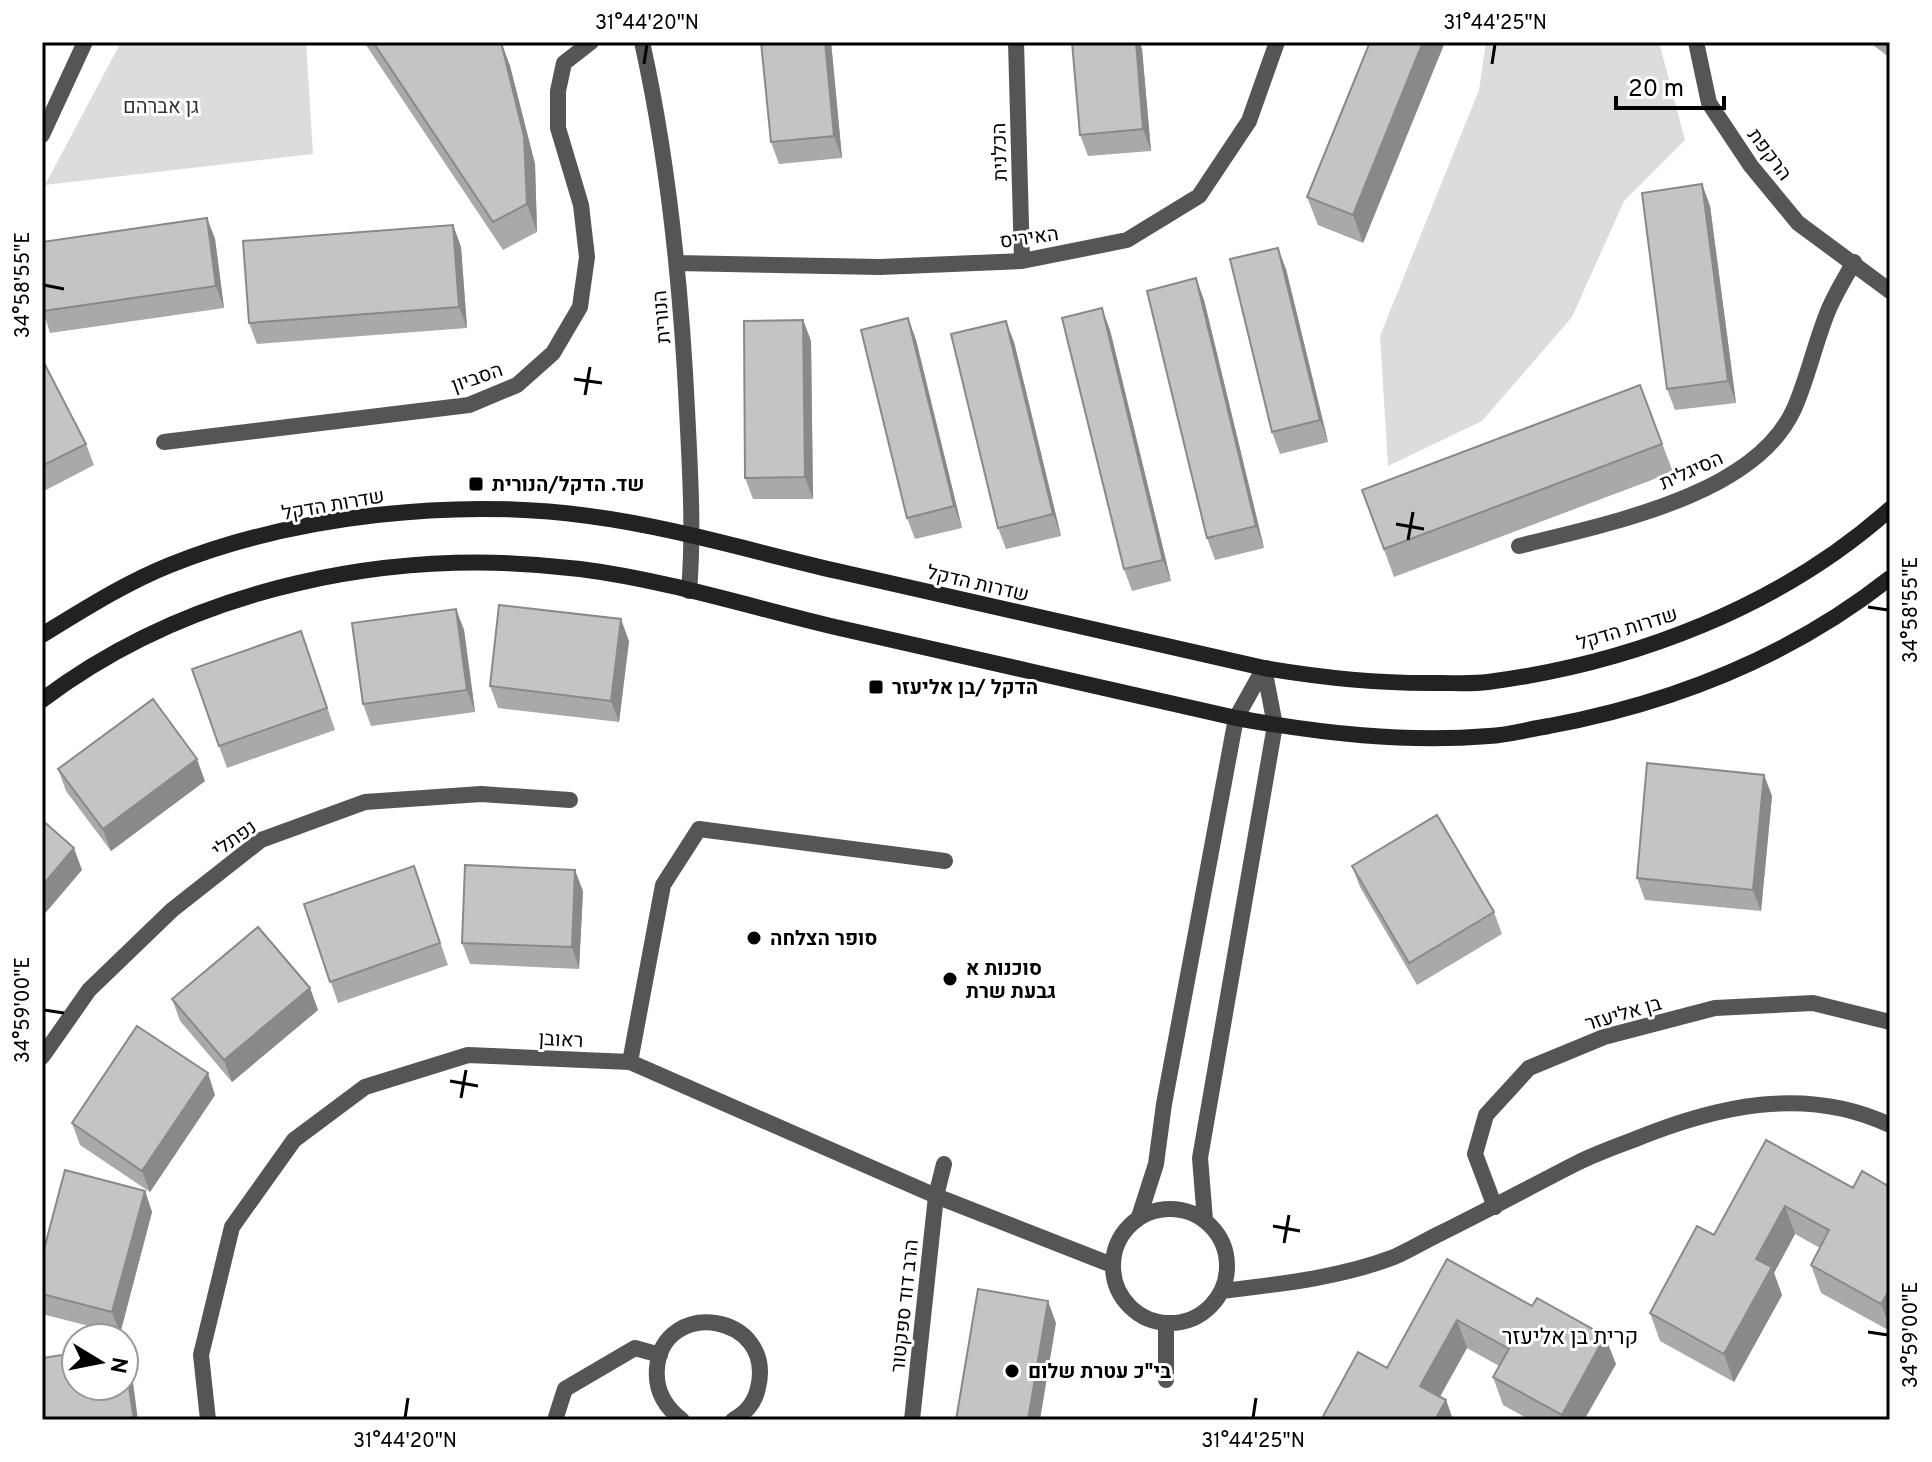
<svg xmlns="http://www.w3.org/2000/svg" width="1932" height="1462" font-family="Overpass,Heebo,sans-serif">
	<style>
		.green { fill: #dcdcdc }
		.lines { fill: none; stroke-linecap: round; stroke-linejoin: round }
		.service { stroke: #555; stroke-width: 16 }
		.minor { stroke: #555; stroke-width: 16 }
		.tertiary { stroke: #555; stroke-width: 16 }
		.secondary { stroke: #222; stroke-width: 16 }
		.wall { fill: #a9a9a9 }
		.shaded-wall { fill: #898989 }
		.building { fill: #c4c4c4; stroke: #898989; stroke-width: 2 }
		.ticks { fill: none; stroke: #000; stroke-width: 3 }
		.poi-dot { fill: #000; stroke: #fff; stroke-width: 3 }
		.labels { text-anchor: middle; stroke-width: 6; stroke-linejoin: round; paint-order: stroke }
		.park-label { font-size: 20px; fill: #333; stroke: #fff }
		.street-label { font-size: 20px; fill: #000; stroke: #fff }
		.poi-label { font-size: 20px; font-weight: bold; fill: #000; stroke: #fff; text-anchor: start }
		.neighbourhood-label { font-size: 22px; fill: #000; stroke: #fff }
		.neatline { fill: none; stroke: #000; stroke-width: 3 }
		.ticks-label { font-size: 20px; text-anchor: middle; fill: #000 }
	</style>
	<rect width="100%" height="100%" fill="#fff"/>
	<!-- green -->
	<path class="green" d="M121,42H306L313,154L45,185Z
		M1486,42H1659L1685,140L1624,201L1572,317L1482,421L1388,466L1380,336L1479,90Z"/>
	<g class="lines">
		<!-- service -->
		<path class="service" d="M630,1062L663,885L699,829L945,861
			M936,1196L944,1164
			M555,1420L565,1389L635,1348L660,1355
			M682,1420C665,1407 655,1390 657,1368C663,1297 776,1313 758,1388C755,1402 746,1413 733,1420"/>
		<!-- minor -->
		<path class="minor" d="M642,42C669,163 681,286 687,409C690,470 694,530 689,591
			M1016,42L1022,261
			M677,263L880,267L1022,261L1127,240L1199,196L1249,121L1277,42
			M164,442L469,405L517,385L553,353L580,307L587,257L581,205L558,128V91L564,63L591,42
			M1519,546C1604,524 1754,497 1794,409C1808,377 1815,343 1828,311C1835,294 1845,278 1854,262
			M42,1057L89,990L172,910L261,840L365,802L481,794L570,800
			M1495,1207L1475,1154L1486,1115L1529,1068L1604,1037L1715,1008L1813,1003L1890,1022
			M1113 1266a57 57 0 1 1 114 0a57 57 0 1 1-114 0Z
			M1139,1217L1156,1164L1164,1104L1236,718L1264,668
			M1205,1220L1200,1158L1275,725L1264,668
			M1222,1291C1279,1284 1339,1278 1394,1257C1408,1251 1423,1242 1437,1235C1484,1212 1530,1187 1577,1163C1595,1154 1614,1147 1633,1140C1716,1106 1805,1085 1890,1125
			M1166,1380V1324
			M208,1420L201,1355L232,1227L294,1140L365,1087L468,1055L630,1062L936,1196L1112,1265
			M912,1420L936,1196"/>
		<!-- tertiary -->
		<path class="tertiary" d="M1696,42L1709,103L1751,166L1798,223L1890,291
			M42,135L85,42"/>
		<!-- secondary -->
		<path class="secondary" d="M42,635C83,610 125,583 170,565C294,515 457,498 589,516C673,527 754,552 837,571C979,603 1122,636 1264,668C1323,678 1381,684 1440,683C1456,683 1472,684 1488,682C1633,663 1780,607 1890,509
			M42,700C193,586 394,546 580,569C666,580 751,607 835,627C969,657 1102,688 1236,718C1320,733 1404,743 1489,736C1509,735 1529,729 1549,726C1672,703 1791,656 1890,578"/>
	</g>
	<!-- wall -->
	<path class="wall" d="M364,42H501L510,66L535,164L537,232L503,250Z
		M761,42H831L842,158L779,164L771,142Z
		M1370,42H1445L1363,243L1318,225L1307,197Z
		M1869,42H1890V58Z
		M1142,49L1151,151L1088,156L1080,135Z
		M1702,184L1710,206L1736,403L1675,410L1667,389Z
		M207,218L215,239L224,308L50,333L43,311Z
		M453,225L461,247L467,328L257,344L249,323Z
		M1286,269L1328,442L1280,454L1272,432Z
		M1204,300L1264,548L1215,560L1207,538Z
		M908,318L916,340L962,528L915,539L907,518Z
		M803,320L811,341L813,499H753L745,478Z
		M1110,330L1171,581L1132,591L1124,569Z
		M1014,342L1061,536L1006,549L998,528Z
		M42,359L86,444L94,465L42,492Z
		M1640,385L1673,472L1394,577L1362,490Z
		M456,609L464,630L475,712L371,726L363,704Z
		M301,631L335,730L227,768L219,746Z
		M629,641L619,722L498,708L490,686Z
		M58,769L205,781L111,851L66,791Z
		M1764,775L1772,796L1761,911L1645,900L1637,878Z
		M414,866L448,965L338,1003L304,904Z
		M1352,866L1494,912L1502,934L1417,985L1360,887Z
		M583,891L579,969L470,964L462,943Z
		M310,988L318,1010L232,1082L180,1021L172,999Z
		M215,1095L150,1192L80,1145L72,1123Z
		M1766,1140L1853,1188L1890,1187V1331L1821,1293L1811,1265L1820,1248L1795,1234L1774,1273L1782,1295L1734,1382L1660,1341L1650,1313L1714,1235Z
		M145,1191L152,1212L120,1334L42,1314V1257Z
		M1447,1259L1616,1364L1584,1420H1530L1503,1405L1493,1377L1499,1366L1467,1348L1440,1397L1446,1400L1453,1420H1321L1387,1368Z"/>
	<!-- shaded-wall -->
	<path class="shaded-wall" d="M501,42L510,66L535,164L537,232L527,204Z
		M825,42H831L842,158L834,136Z
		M1136,42H1140L1142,49L1151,151L1143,129Z
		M1423,42H1445L1363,243L1353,215Z
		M1702,184L1710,206L1736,403L1728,381Z
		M207,218L215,239L224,308L216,286Z
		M453,225L461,247L467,328L459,307Z
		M1278,248L1286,269L1328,442L1320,420Z
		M1196,278L1204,300L1264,548L1256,526Z
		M1102,308L1110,330L1171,581L1163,560Z
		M908,318L916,340L962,528L954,506Z
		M803,320L811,341L813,499L805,477Z
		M1006,321L1014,342L1061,536L1053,514Z
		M456,609L464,630L475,712L467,690Z
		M621,619L629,641L619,722L611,701Z
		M197,759L205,781L111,851L103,829Z
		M1764,775L1772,796L1761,911L1753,890Z
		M74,848L82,870L42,917V886Z
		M575,870L583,891L579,969L572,947Z
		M310,988L318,1010L232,1082L224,1060Z
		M208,1073L215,1095L150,1192L142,1171Z
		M145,1191L152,1212L120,1334L112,1312Z
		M1785,1206L1795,1234L1774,1273L1782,1295L1734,1382L1724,1354L1756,1259Z
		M1890,1289V1328L1881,1304Z
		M1048,1301L1056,1323L1040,1420H1028Z
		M1457,1320L1467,1348L1430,1414L1420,1386Z
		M1605,1336L1616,1364L1584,1420H1563L1562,1415Z
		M124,1349L131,1367L138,1420H134Z
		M1446,1400L1453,1420H1435Z"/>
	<!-- building -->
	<path class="building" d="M373,42H501L524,136L527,204L493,222Z
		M761,42H825L834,136L771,142Z
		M1072,42H1136L1143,129L1080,135Z
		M1370,42H1423L1353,215L1307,197Z
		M1702,184L1728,381L1667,389L1642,193Z
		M207,218L216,286L43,311L42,242Z
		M453,225L459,307L249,323L243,241Z
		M1278,248L1320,420L1272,432L1230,259Z
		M1196,278L1256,526L1207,538L1147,291Z
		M1102,308L1163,560L1124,569L1062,318Z
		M908,318L954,506L907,518L861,330Z
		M803,320L805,477L745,478L744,321Z
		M1006,321L1053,514L998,528L951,334Z
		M42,359L86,444L42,466Z
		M1640,385L1662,444L1384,549L1362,490Z
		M499,605L621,619L611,701L490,686Z
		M456,609L467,690L363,704L352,623Z
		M301,631L327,708L219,746L192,669Z
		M153,699L197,759L103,829L58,769Z
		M1647,763L1764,775L1753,890L1637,878Z
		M1437,815L1494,912L1409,963L1352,866Z
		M42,820L74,848L42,886Z
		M465,865L575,870L572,947L462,943Z
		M414,866L440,943L330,982L304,904Z
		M258,927L310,988L224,1060L172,999Z
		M137,1026L208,1073L142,1171L72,1123Z
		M1766,1140L1853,1188L1862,1171L1890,1187V1289L1881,1304L1811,1265L1829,1230L1785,1206L1756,1259L1772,1267L1724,1354L1650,1313L1697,1226L1714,1235Z
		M65,1170L145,1191L112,1312L42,1294V1257Z
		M1447,1259L1532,1306L1537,1298L1605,1336L1562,1415L1493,1377L1509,1349L1457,1320L1420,1386L1446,1400L1435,1420H1321L1358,1352L1387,1368Z
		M978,1289L1048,1301L1028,1420H956Z
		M76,1353V1386H124V1354L134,1420H42V1358Z"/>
	<!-- ticks -->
	<path class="ticks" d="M644,64L647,44M1492,64L1495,44M44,285L64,289M574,379L602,383M585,395L590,367M1396,524L1424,529M1408,540L1413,512M1868,607L1888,610M44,1010L64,1013M450,1081L478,1086M461,1098L466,1070M1273,1226L1300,1231M1284,1243L1289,1215M1868,1332L1888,1335M405,1418L408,1398M1253,1418L1256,1398"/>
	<!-- markers -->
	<g class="poi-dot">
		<rect x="468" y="476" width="16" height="16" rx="4"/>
		<rect x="868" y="679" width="16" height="16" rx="4"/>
		<circle cx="754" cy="938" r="8"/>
		<circle cx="950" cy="979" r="8"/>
		<circle cx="1012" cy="1371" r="8"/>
	</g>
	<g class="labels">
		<!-- park labels -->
		<g class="park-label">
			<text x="161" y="113">גן אברהם</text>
		</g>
		<!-- street labels -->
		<g class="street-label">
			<text transform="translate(999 152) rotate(-92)" y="7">הכלנית</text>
			<text transform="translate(1770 154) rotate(53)" y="7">הרקפת</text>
			<text transform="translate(1029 237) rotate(-8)" y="7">האיריס</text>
			<text transform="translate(661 317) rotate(-95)" y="7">הנורית</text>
			<text transform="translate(477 377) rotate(-19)" y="7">הסביון</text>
			<text transform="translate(1691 470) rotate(-24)" y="7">הסיגלית</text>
			<text transform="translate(333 504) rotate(-10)" y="7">שדרות הדקל</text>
			<text transform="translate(978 583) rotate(13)" y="7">שדרות הדקל</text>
			<text transform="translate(1627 628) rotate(-17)" y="7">שדרות הדקל</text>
			<text transform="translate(234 838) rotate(-35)" y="7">נפתלי</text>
			<text transform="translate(1623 1013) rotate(-16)" y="7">בן אליעזר</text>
			<text transform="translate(561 1039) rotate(3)" y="7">ראובן</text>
			<text transform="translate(904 1306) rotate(-84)" y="7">הרב דוד ספקטור</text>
		</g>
		<!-- poi labels -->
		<g class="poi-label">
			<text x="492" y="491">שד. הדקל/הנורית</text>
			<text x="892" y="694">הדקל /בן אליעזר</text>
			<text x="770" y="945">סופר הצלחה</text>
			<text x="966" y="975">סוכנות א<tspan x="966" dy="23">גבעת שרת</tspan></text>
			<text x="1028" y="1378">בי"כ עטרת שלום</text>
		</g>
		<!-- neighbourhood labels -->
		<g class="neighbourhood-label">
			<text x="1570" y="1344">קרית בן אליעזר</text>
		</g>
	</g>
	<!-- border -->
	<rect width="1932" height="1462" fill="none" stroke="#ffffff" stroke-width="88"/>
	<!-- north arrow -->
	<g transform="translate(100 1362) rotate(100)"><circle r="38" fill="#ffffff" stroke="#999999" stroke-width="2"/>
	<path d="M0-6L14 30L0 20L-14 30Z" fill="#000000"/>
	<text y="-12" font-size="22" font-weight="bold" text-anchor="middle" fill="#000000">N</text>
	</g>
	<!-- scale -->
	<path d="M1616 96v12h108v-12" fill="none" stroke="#000000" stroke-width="4"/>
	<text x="1628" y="96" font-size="24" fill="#000000" stroke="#ffffff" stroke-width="6" paint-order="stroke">20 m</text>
	<rect x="44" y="44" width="1844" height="1374" class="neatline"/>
	<g class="ticks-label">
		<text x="647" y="29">31°44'20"N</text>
		<text x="1495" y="29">31°44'25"N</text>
		<text transform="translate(22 285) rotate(-90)" y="7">34°58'55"E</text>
		<text transform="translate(1910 610) rotate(-90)" y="7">34°58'55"E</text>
		<text transform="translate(22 1010) rotate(-90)" y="7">34°59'00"E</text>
		<text transform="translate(1910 1335) rotate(-90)" y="7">34°59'00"E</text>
		<text x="405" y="1447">31°44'20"N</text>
		<text x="1253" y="1447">31°44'25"N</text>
	</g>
</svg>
